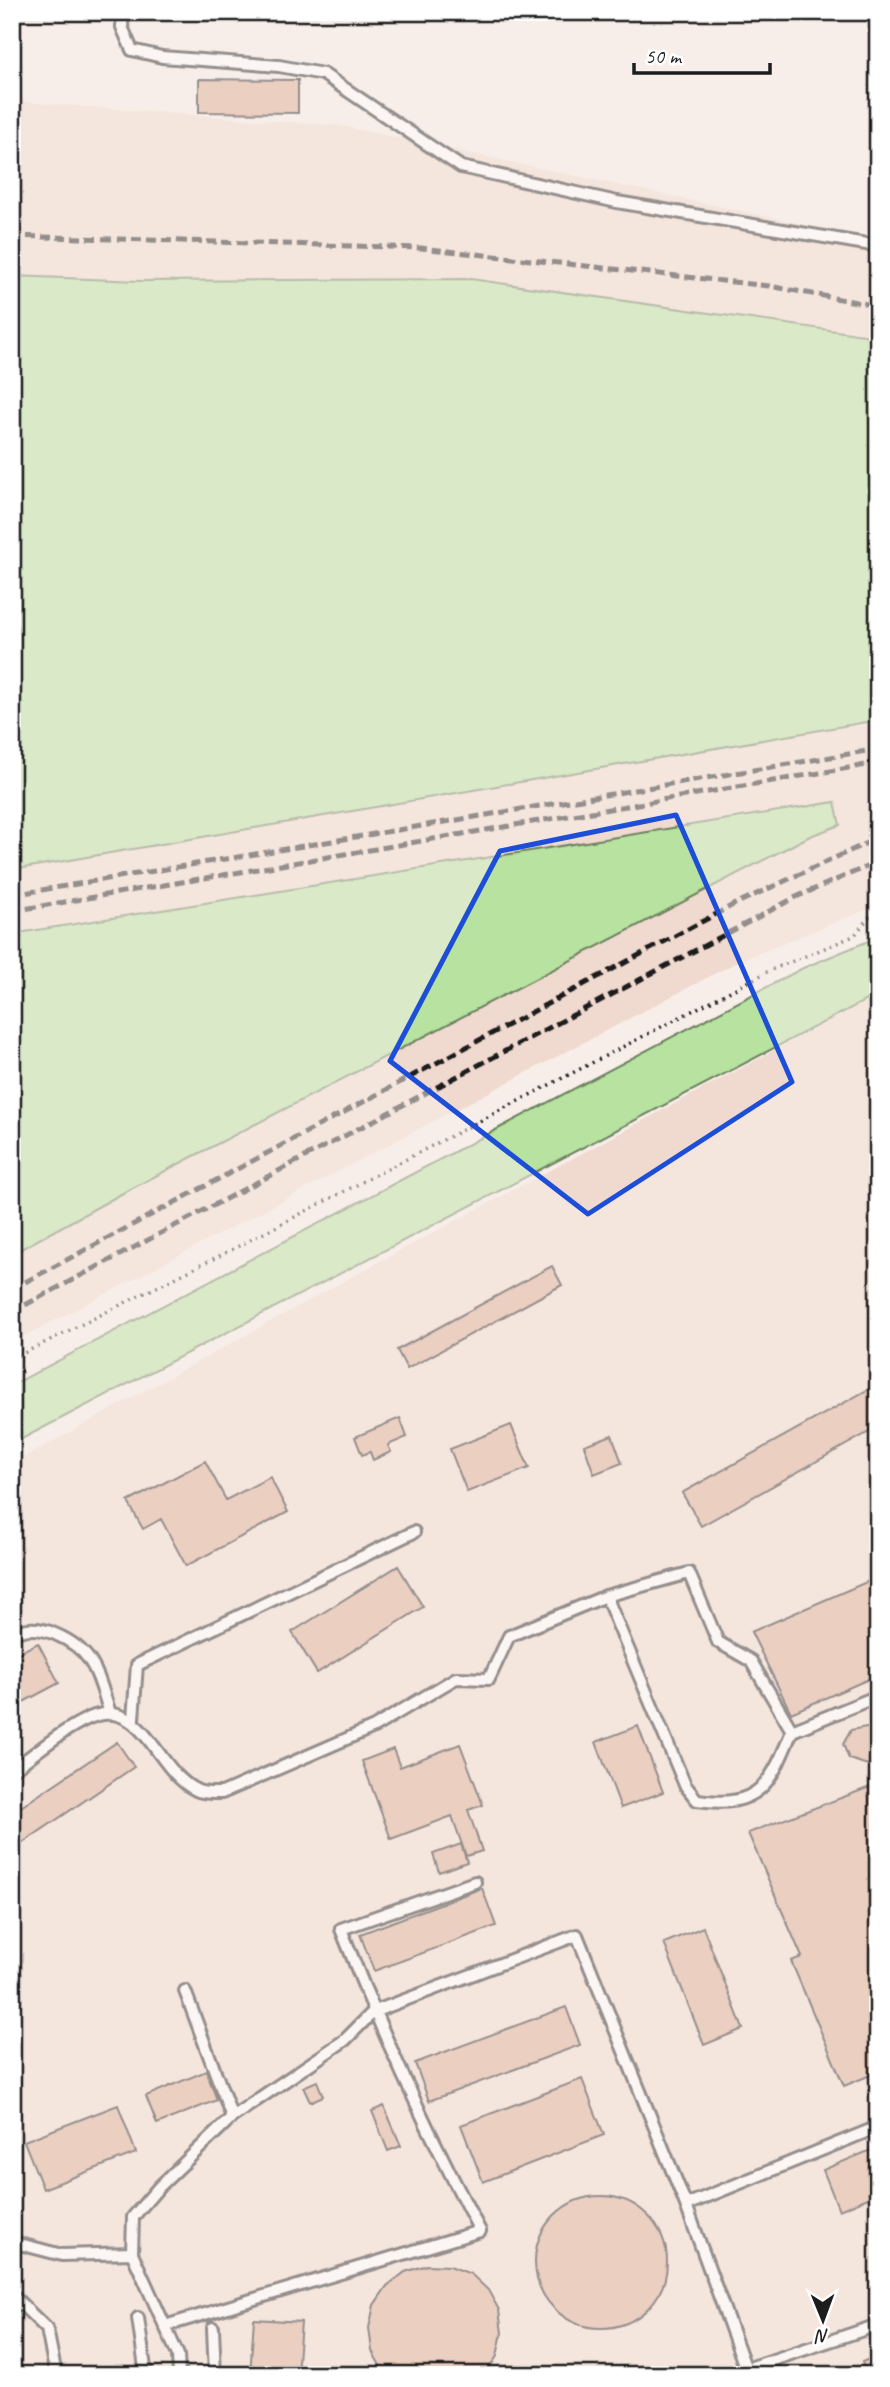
<svg xmlns="http://www.w3.org/2000/svg" width="890" height="2387" font-family="Caveat,sans-serif">
	<style>
		.built { fill: #f0d9cf }
		.green { fill: #b7e29f; stroke: #6a7f5e; stroke-width: 2 }
		.building { fill: #dca891; stroke: #1c1c1c; stroke-width: 2 }
		.lines { fill: none; stroke-linecap: round; stroke-linejoin: round }
		.service-casing { stroke: #1c1c1c; stroke-width: 16 }
		.path { stroke: #1c1c1c; stroke-width: 3.5; stroke-dasharray: 2 5; stroke-linecap: butt }
		.service { stroke: #fff; stroke-width: 10 }
		.rail { stroke: #1c1c1c; stroke-width: 5; stroke-dasharray: 10 5; stroke-linecap: butt }
		.marked { fill: none; stroke: #1d4ed8; stroke-width: 5; stroke-linejoin: round }
	</style>
	<rect width="100%" height="100%" fill="#f8eee9"/>
	<filter id="ink" filterUnits="userSpaceOnUse"><feTurbulence type="fractalNoise" baseFrequency=".0143" numOctaves="2"/><feDisplacementMap in="SourceGraphic" scale="14" xChannelSelector="R" yChannelSelector="G"/><feConvolveMatrix kernelMatrix="1 2 1 2 8 2 1 2 1" color-interpolation-filters="sRGB"/></filter>
	<g filter="url(#ink)">
		<!-- built -->
		<path class="built" d="M12,101L341,126L878,240V337L471,279L140,281L12,276Z
			M878,720V905L737,962L12,1343V1254L123,1193L810,836L840,825L834,802L12,934V870Z
			M878,995V2375H12V1464L384,1259Z"/>
		<!-- green -->
		<path class="green" d="M12,276L140,281L471,279L878,337V720L12,870Z
			M835,802L840,825L810,836L123,1193L12,1254V934Z
			M878,937V994L12,1444V1385L803,968Z"/>
		<!-- building -->
		<path class="building" d="M199,79L298,80V113L199,112Z
			M552,1266L562,1285L407,1369L397,1350Z
			M878,1384V1427L701,1526L682,1493Z
			M400,1418L407,1437L388,1445L391,1452L373,1460L370,1452L362,1455L355,1437Z
			M511,1425L529,1468L467,1492L450,1449Z
			M612,1435L622,1463L594,1474L584,1445Z
			M205,1461L226,1500L270,1477L288,1512L186,1566L161,1519L143,1529L128,1502Z
			M398,1566L423,1607L317,1673L292,1632Z
			M878,1577V1675L791,1713L751,1632Z
			M38,1643L59,1683L12,1708V1656Z
			M638,1726L663,1792L621,1808L596,1742Z
			M866,1727L878,1736V1754L868,1765L849,1759L843,1744L851,1730Z
			M117,1742L134,1767L12,1850V1813Z
			M460,1744L483,1805L468,1810L482,1851L466,1856L452,1816L391,1839L362,1761L393,1749L400,1767Z
			M878,1784V2072L844,2086L791,1961L802,1957L748,1833Z
			M461,1844L467,1862L439,1872L433,1854Z
			M482,1888L496,1926L374,1971L360,1934Z
			M703,1927L743,2029L704,2045L664,1943Z
			M566,2007L580,2045L429,2101L415,2063Z
			M206,2071L217,2100L157,2124L146,2096Z
			M582,2079L604,2135L483,2182L461,2125Z
			M317,2081L323,2096L310,2102L303,2087Z
			M118,2105L136,2153L43,2189L24,2141Z
			M384,2106L401,2146L388,2151L372,2111Z
			M878,2147V2194L839,2210L823,2170Z
			M535 2262a66 66 0 1 1 132 0a66 66 0 1 1-132 0Z
			M427,2265L450,2266L471,2274L488,2290L499,2310L502,2333L497,2356L485,2375H387L383,2371L372,2351L369,2328L374,2305L387,2286L405,2272Z
			M254,2319L301,2322L297,2375H250Z
			M878,2355V2375H867L862,2362Z"/>
		<g class="lines">
			<defs>
				<path id="service" d="M123,12L122,27L132,50L162,57L279,66L323,74L461,167L617,202L878,246
					M606,1596L685,1785L697,1800C760,1809 771,1783 792,1731L878,1696
					M12,1634C27,1626 41,1628 55,1634C95,1651 97,1674 110,1713
					M133,1719L137,1665L414,1532
					M12,1770C36,1753 62,1730 89,1718C143,1695 155,1770 196,1790C203,1794 214,1793 222,1793L374,1727L456,1678L489,1679L509,1636L606,1596L689,1573L718,1642L751,1661L792,1731
					M185,1991L232,2117
					M686,2205L878,2127
					M12,2242L62,2255L132,2253
					M12,2295L47,2329L56,2375
					M138,2318L146,2375
					M165,2326L480,2231C428,2133 381,2032 341,1929L475,1882
					M213,2328L215,2375
					M746,2369L878,2325
					M179,2375L178,2355L132,2253L133,2217L159,2187L232,2117L345,2040L373,2012L577,1935L686,2205L748,2375"/>
			</defs>
			<!-- service casing -->
			<use href="#service" class="service-casing"/>
			<!-- path -->
			<path class="path" d="M12,1359L233,1249L771,970L854,936L878,906"/>
			<!-- service -->
			<use href="#service" class="service"/>
			<!-- rail -->
			<path class="rail" d="M12,236L421,248L769,286L878,306
				M12,895L878,749
				M12,911L878,763
				M12,1289L735,904L878,838
				M12,1312L796,897L878,862"/>
		</g>
	</g>
	<!-- marked area -->
	<path d="M0 0H890V2387H0ZM676,815L792,1082L588,1214L390,1061L500,851Z" fill="#f8eee9" fill-opacity=".55" fill-rule="evenodd"/>
	<path class="marked" d="M676,815L792,1082L588,1214L390,1061L500,851Z"/>
	<!-- margin -->
	<rect width="890" height="2387" fill="none" stroke="#fff" stroke-width="42"/>
	<rect x="21" y="21" width="848" height="2345" fill="none" stroke="#1c1c1c" stroke-width="2.5" filter="url(#ink)"/>
	<!-- north arrow -->
	<g transform="translate(823 2320) rotate(179)" stroke="#ffffff" stroke-width="5" paint-order="stroke">
	<path d="M0-5L12 26L0 18L-12 26Z" fill="#1c1c1c"/>
	<text y="-10" font-size="19" font-weight="bold" text-anchor="middle" fill="#1c1c1c">N</text>
	</g>
	<!-- scale -->
	<path d="M634 63v10h136v-10" fill="none" stroke="#1c1c1c" stroke-width="3.5"/>
	<text x="645" y="63" font-size="21" fill="#1c1c1c" stroke="#ffffff" stroke-width="5" paint-order="stroke">50 m</text>
</svg>
